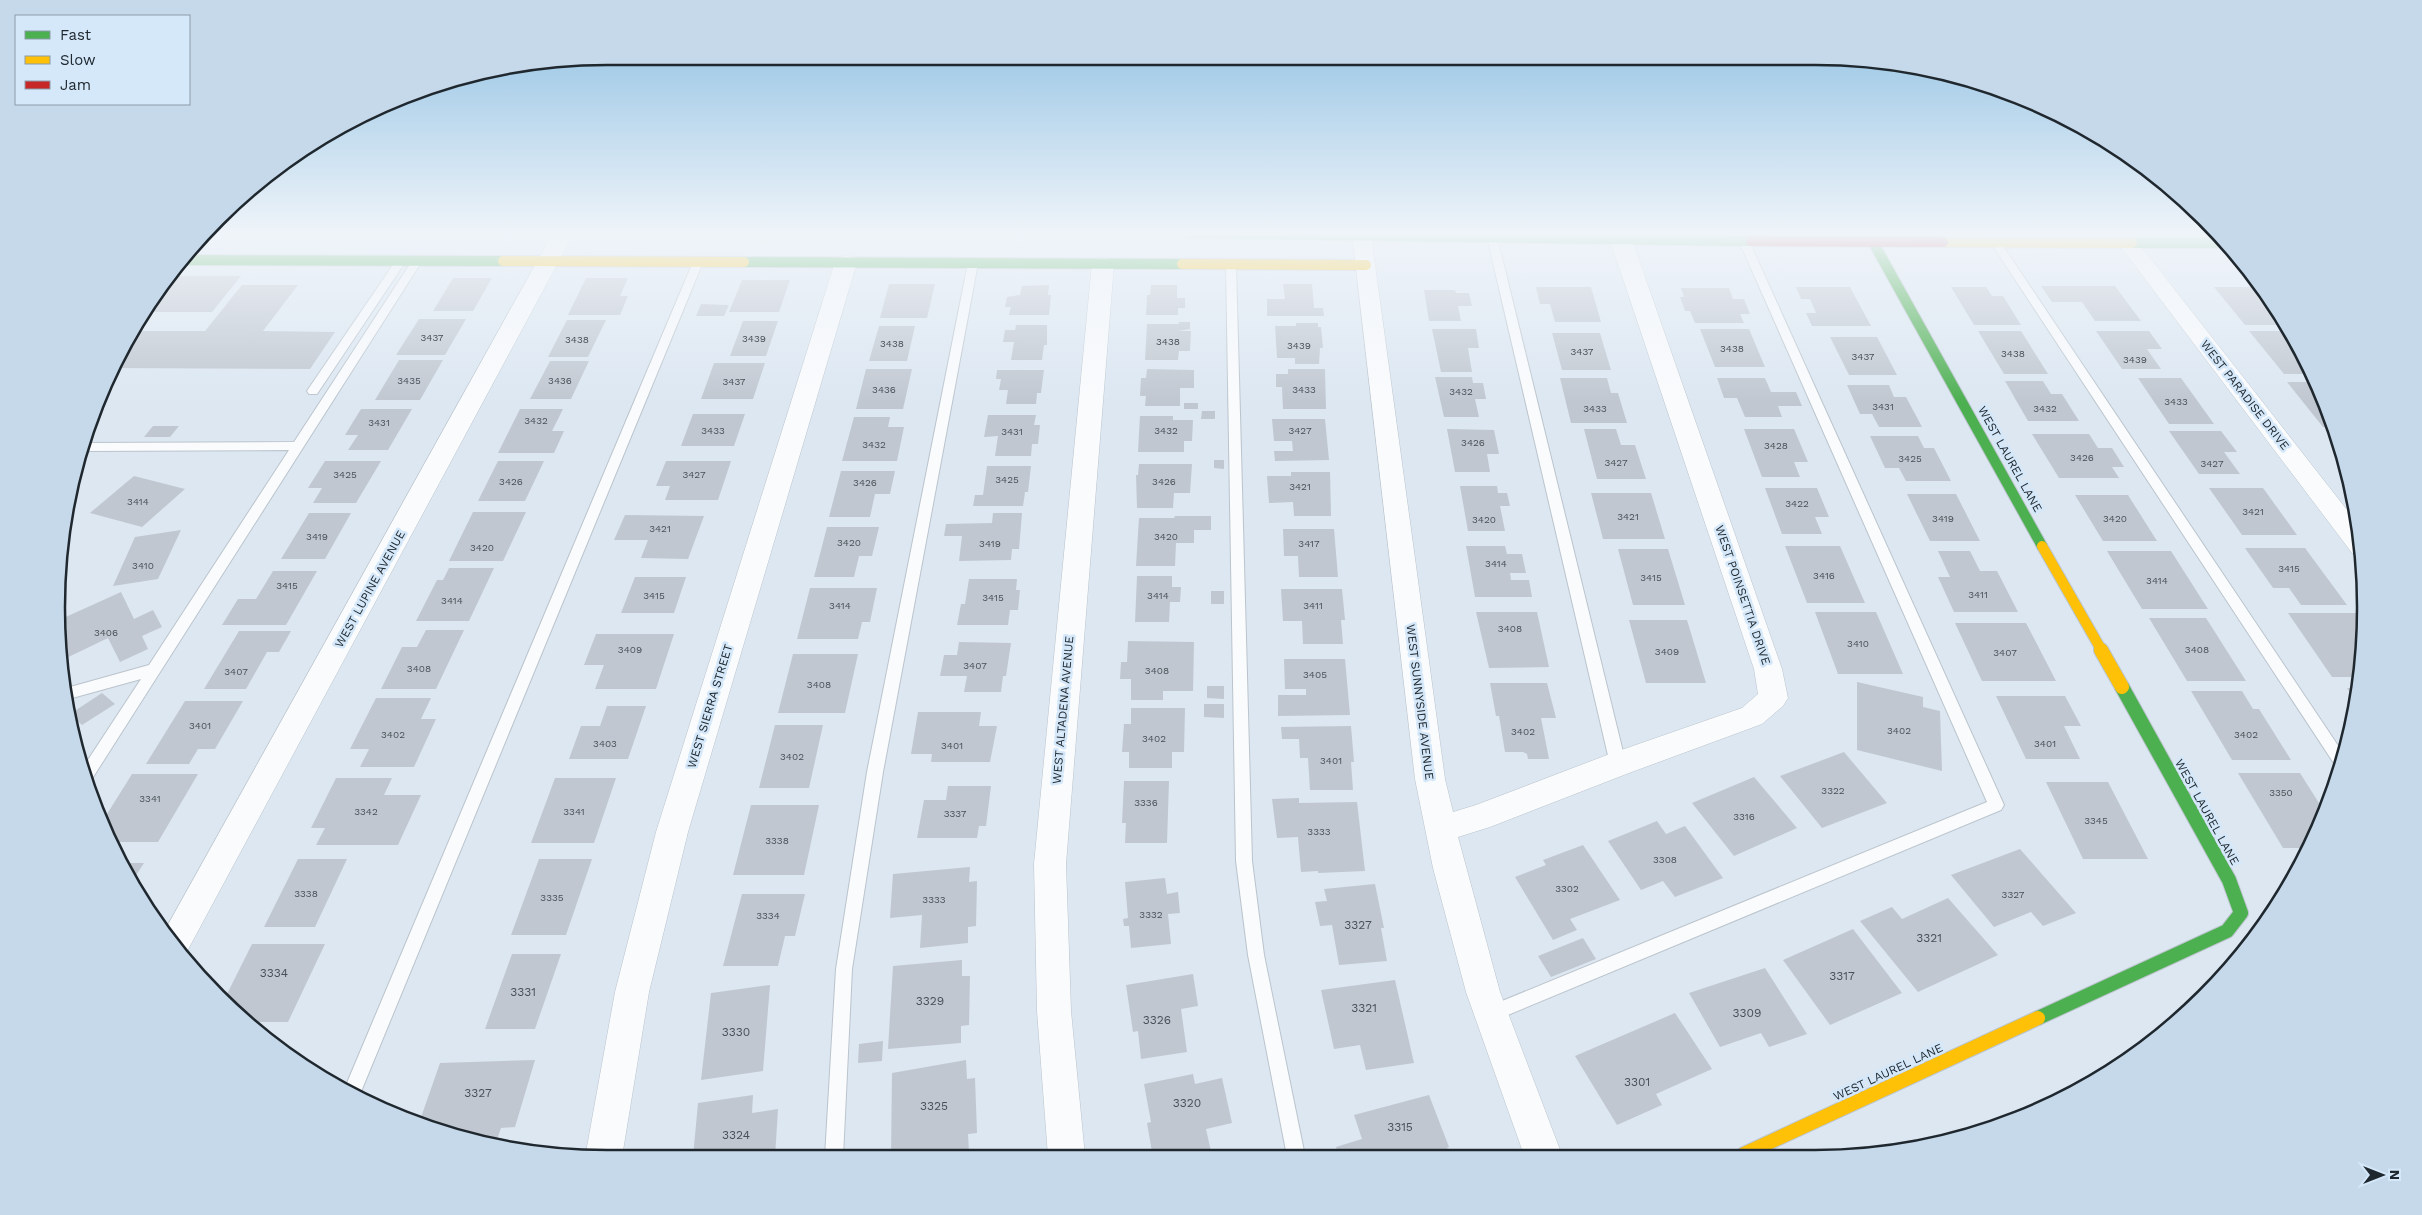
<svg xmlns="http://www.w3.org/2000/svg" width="2422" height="1215" font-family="'Work Sans',sans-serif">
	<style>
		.building { fill: #c0c7d0 }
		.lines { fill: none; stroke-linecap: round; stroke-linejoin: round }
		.lane-casing { stroke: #bbc4cc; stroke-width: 2 }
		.street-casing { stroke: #bbc4cc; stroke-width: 1 }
		.fast-far1-casing { stroke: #bbc4cc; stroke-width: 12 }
		.fast-casing { stroke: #bbc4cc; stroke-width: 16 }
		.slow-far1-casing { stroke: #bbc4cc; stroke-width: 12 }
		.slow-casing { stroke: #bbc4cc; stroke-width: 16 }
		.jam-casing { stroke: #bbc4cc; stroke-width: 12 }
		.lane { fill: #fafbfd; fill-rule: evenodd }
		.street { fill: #fafbfd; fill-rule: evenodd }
		.fast-far1 { stroke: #4caf50; stroke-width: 10 }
		.fast { stroke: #4caf50; stroke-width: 14 }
		.slow-far1 { stroke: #ffc107; stroke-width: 10 }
		.slow { stroke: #ffc107; stroke-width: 14 }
		.jam { stroke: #c62828; stroke-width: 10 }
		.labels { text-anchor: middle; stroke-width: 5; stroke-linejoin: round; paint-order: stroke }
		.number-label { font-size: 10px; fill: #485057 }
		.street-label { font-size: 12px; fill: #20282f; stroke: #d4e8fa }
		.near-number-label { font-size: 12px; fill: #485057 }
		.rim { fill: none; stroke: #20282f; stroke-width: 2.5 }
	</style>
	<rect width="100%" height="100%" fill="#dce7f2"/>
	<!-- building -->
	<path class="building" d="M169,276H241L212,312H144Z
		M453,278H492L473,311H433Z
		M586,278H628L620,296H628L620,315H568Z
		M742,280H790L779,312H729Z
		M889,284H935L927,318H880Z
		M1283,284H1312L1314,308H1323L1324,316H1267V299H1285Z
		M242,285H298L263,331L335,332L310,369L114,368L133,331H205Z
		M1049,285L1048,295H1051L1049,315H1009L1011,307H1005L1007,297L1020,295L1022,286Z
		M1151,285H1177V298H1185V308H1178V315H1146L1147,295H1150Z
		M2041,286H2115L2141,321H2095L2082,302H2052Z
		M1536,287H1591L1601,322H1555L1550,304H1540Z
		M1796,287H1850L1871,326H1812L1806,313H1816L1810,299H1801Z
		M1951,287H1986L1992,296H2003L2021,325H1974Z
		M2214,287H2251L2259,297H2267L2287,325H2245Z
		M1681,288H1729L1733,299H1744L1750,314H1740L1744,323H1695L1690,311H1685L1680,297H1684Z
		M1424,290H1455L1456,293H1469L1472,306H1458L1461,321H1429Z
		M701,304L729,305L724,316H696Z
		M419,319H466L445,355H396Z
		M567,320H606L588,357H548Z
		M743,321H778L766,356H730Z
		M1179,322H1190V329L1178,331H1191L1190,351H1179L1178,360H1145L1147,324H1179Z
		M1296,323H1318V327H1321L1323,348H1320L1319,364H1295V358H1277L1275,326H1296Z
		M1016,325H1047V345H1044L1042,360H1011L1014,342H1003L1005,330H1015Z
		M879,326H915L907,361H869Z
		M1432,329H1476L1479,348H1468L1472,372H1441Z
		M1700,329H1749L1765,367H1715Z
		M1978,331H2021L2048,374H2004Z
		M2096,331H2149L2162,349H2147L2161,369H2122Z
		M2249,331H2291L2311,374H2284Z
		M1552,333H1600L1611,370H1562Z
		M1830,337H1877L1897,375H1849Z
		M399,360H443L420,400H375Z
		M550,361H589L571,399H530Z
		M714,363H765L753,399H701Z
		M866,369H912L903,409H856Z
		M1147,369L1194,370V388H1180V406H1145L1146,396H1140L1141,378H1146Z
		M1288,369H1325L1326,409H1283L1282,387H1276V374H1288Z
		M997,370H1044L1041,393H1037L1036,404H1006L1008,390H999L1001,379H996Z
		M1435,377H1472L1473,383H1483L1486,399H1475L1479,417H1444Z
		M1560,378H1607L1611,393H1618L1627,423H1571Z
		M1717,378H1765L1771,392H1796L1802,406H1778L1782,417H1745L1737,398H1724Z
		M2138,378H2181L2214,424H2169Z
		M2005,381H2043L2051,394H2062L2079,421H2028Z
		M2287,382H2315L2335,427H2323Z
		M1847,385H1889L1894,397H1906L1922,427H1879L1872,414H1860Z
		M1184,403H1198V409H1184Z
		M361,409H412L388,450H348L358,435H345Z
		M520,409H563L552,431H564L554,453H498Z
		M1202,411H1215V419H1201Z
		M693,414H745L734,446H681Z
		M988,415H1036L1034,425H1040L1038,444H1032L1031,456H995L998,436L984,437Z
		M1140,416H1173V420H1193L1192,441H1184V452H1138Z
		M854,417H890L888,427H904L897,461H842Z
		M1272,419H1325L1329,460L1275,461L1274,451H1293L1292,441H1274Z
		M153,426H179L170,437H144Z
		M1447,429L1494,430L1499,454H1487L1490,472H1455Z
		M1584,429H1616L1621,445H1635L1646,479H1597Z
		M1744,429H1794L1808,462H1794L1800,477H1762Z
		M2169,431H2221L2237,452H2224L2240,474H2199Z
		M2032,434H2089L2098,448H2112L2124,467H2112L2119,478H2059Z
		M1870,436H1918L1924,448H1934L1951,481H1906L1899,468H1885Z
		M1214,460H1224V469L1214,468Z
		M325,461H381L356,503H313L322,488H308Z
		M498,461H544L525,501H478Z
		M666,461H731L718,500H665L670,486H656Z
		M1139,464H1192L1190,493H1174L1173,508H1137L1136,475H1138Z
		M987,466H1031L1028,492H1025L1023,506H973L975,495H983Z
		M841,471H895L890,494H875L870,517H829Z
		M75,472L74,504L66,506L67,500Z
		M1291,472H1330L1331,516H1294L1293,502L1269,503L1267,476H1291Z
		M134,476L185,489L142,527L90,513Z
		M1460,486H1497L1498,493H1507L1510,506H1500L1505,531H1468Z
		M1765,488H1817L1829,517H1815L1822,534H1782Z
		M2209,488H2263L2297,535H2242Z
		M1591,493H1651L1665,539H1603Z
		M1907,494H1956L1980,541H1930Z
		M2075,495H2128L2157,541H2103Z
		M473,512H526L503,561H449Z
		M309,513H351L325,559H281Z
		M993,513H1022L1019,549H1012L1011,560L959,561L962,536H944L946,524L992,523Z
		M625,515L704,516L688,559L641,558L648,540H614Z
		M1175,516H1211V530H1194V543H1176L1175,566H1136L1139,518H1174Z
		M827,527H879L872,556H859L854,577H814Z
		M1283,529H1334L1338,577H1299L1298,556H1284Z
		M181,530L158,579L113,586L135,537Z
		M1466,546H1505L1507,554H1522L1526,573H1510L1511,580H1529L1532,597H1475Z
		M1785,546H1840L1865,603H1807Z
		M2245,548H2305L2347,605H2301L2289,588H2273Z
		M1618,549H1668L1685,605H1633Z
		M1938,551H1970L1980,571H1997L2018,612H1954L1938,577H1950Z
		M2107,551H2171L2208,609H2142Z
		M449,568H494L469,621H416L437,580H443Z
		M273,571H317L286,625H222L238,599H256Z
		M1137,576H1172V587H1181L1180,602H1170L1169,622H1135Z
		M635,577H686L674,613H621Z
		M969,579H1017L1016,590H1020L1018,610H1010L1008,625H957L961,604H965Z
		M810,588H877L870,622H862L858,639H797Z
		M1281,589H1342L1345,620H1341L1343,644H1303L1302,621H1283Z
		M1211,591H1224V604H1211Z
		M121,592L134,619L153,610L162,627L142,636L148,649L120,662L108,638L60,661L59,620Z
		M1476,612H1537L1549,667L1489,668Z
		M1815,612H1876L1903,674H1838Z
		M2288,613H2358L2364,621L2365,643L2359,677H2332Z
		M2149,618H2206L2246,681H2187Z
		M1629,620H1687L1706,683H1646Z
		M1955,623H2026L2056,681H1982Z
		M426,630H464L436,689H381L402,647H417Z
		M239,631H291L279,652H267L246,689H204Z
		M596,634H674L656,689H595L604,665H584Z
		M1128,641L1194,642L1193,691H1163V700H1131V679H1120L1121,662H1127Z
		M959,642L1011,643L1006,676H1003L1001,692H964L967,676H940L944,655H957Z
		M793,654H858L845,713H778Z
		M1284,659H1345L1350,715L1278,716V695H1306V689H1285Z
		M1857,682L1923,697V707L1940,711L1942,771L1857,750Z
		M1490,683H1547L1556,718H1541L1549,759H1528L1527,754L1523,752H1505L1499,716H1496Z
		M1207,686H1224V699L1207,698Z
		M2347,688H2357L2355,700Z
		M2191,691H2242L2253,709H2259L2291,760H2232Z
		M102,693L115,704L82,725L70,714Z
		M1996,696H2065L2081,726H2064L2080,759H2026Z
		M376,698H431L421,719H436L414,767H360L369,749H350Z
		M185,701H243L215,749H198L189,764H146Z
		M1204,704H1224V718L1204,717Z
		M607,706H646L628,759H569L581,726H600Z
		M1131,708H1185L1184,752H1172V768H1129V752H1122L1124,724H1131Z
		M918,712H981L979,726H997L990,762H931L932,754H911Z
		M775,725H823L809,788H759Z
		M1351,726L1354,762H1351L1353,790H1310L1308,758H1300L1299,739H1282L1281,727Z
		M1844,752L1887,803L1822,828L1780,776Z
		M2238,773H2300L2324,811L2310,848H2283Z
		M132,774H198L158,842H110L102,822Z
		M1754,777L1797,828L1734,856L1692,803Z
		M336,778H392L384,795H421L398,845H316L325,828H311Z
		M555,778H616L594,843H531Z
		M1124,781H1169L1167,843H1125L1126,823H1122Z
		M2046,782H2108L2148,859H2083Z
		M948,786H991L986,826H979L977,838H917L924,800H946Z
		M1299,798V803L1357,802L1365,871L1318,873V871L1301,872L1298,837L1277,838L1272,799Z
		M751,805H819L804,875H733Z
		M1657,821L1666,834L1685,826L1723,878L1675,897L1663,881L1641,890L1608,841Z
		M1583,845L1620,900L1570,919L1577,930L1553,940L1515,877L1546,865L1543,860Z
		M2020,849L2076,913L2043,926L2031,912L1994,927L1951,875Z
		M298,859H347L315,927H264Z
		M539,859H592L566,935H511Z
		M120,863H144L131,883Z
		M970,867L969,882L977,881L976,926L968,927V943L920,948L922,915L890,918L893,874Z
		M1165,878L1167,894L1178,892L1180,913L1168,914L1171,944L1131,948L1129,926H1124L1123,919L1128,918L1125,882Z
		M1375,884L1384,928H1381L1387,961L1339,965L1332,925L1320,926L1315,902L1327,901L1324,889Z
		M742,894H805L795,936H785L778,966H723Z
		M1948,898L1998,955L1918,992L1860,921L1892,907L1902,919Z
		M1853,929L1902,993L1830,1025L1783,960Z
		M1583,938L1596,959L1551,977L1538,956Z
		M252,944H325L288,1022H248L223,1002Z
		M512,954H561L535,1029H485Z
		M962,960V976H970L969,1025L961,1026V1043L888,1049L893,966Z
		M1765,968L1807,1034L1769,1047L1761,1033L1720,1047L1689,993Z
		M1193,974L1198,1006L1181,1009L1187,1052L1141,1059L1138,1031L1133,1032L1126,985Z
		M1395,980L1414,1063L1366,1070L1360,1045L1334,1049L1321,990Z
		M770,985L763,1071L701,1080L711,993Z
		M1675,1013L1712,1069L1656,1094L1662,1105L1617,1125L1575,1056Z
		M883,1041L882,1061L858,1063L859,1044Z
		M535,1060L515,1127L501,1128L495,1145L465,1140L450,1134V1132H444L419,1123L440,1063Z
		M966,1060L967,1079L975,1078L977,1133L968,1134L969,1153L947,1157H891L892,1073Z
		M1193,1074L1195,1084L1222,1078L1232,1123L1206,1129L1212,1156H1157L1156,1151L1152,1152L1147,1123L1151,1122L1144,1084Z
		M753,1095L752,1113L778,1109L775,1157H693L698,1103Z
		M1429,1095L1449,1147L1447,1148L1449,1155L1339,1156L1336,1147L1362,1139L1354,1115Z"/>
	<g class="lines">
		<defs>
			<path id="lane" d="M1492,234L1497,237L1626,764L1623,768L1618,770L1613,768L1610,764L1487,237Z
				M1744,238L1749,241L2004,805L2001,810L1491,1022L1485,1020L1482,1014L1485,1008L1987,802L1739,241Z
				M1996,240L2001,243L2345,756L2340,769L2337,768L1991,243Z
				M401,258L406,261L317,394H309L307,391L309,388L397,259Z
				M417,258L422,261L90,782L87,783L82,769L141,679L65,700L63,689L149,665L289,450L83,451L84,443L294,442L412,261Z
				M698,259L703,262L358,1099L344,1090L693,262Z
				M973,260L978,263L883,772L852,969L843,1157H825L836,969L867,772L968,263Z
				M1231,262L1236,265L1252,861L1264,955L1305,1156H1287L1248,955L1236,861L1226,265Z"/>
			<path id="street" d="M553,233H574L184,957L164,932Z
				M1352,233L1371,235L1445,779L1453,812L1476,805L1607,755L1742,708L1758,694L1754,669L1610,240L1614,236L1621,234L1628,236L1632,240L1782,669L1788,698L1783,706L1762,724L1629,773L1490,827L1458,837L1500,992L1562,1155H1524L1466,992L1433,868L1415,779Z
				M2128,237L2135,239L2358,524L2362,555L2352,553L2121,247L2117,243L2121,239Z
				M846,256L854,257L857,262L688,832L649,992L622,1157L585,1158L615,992L656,832L835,262L838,257Z
				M1103,258L1111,259L1114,264L1066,864L1071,1011L1085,1156H1048L1037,1011L1034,864L1092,264L1095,259Z"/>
			<path id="fast-far1" d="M1191,233L1751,241
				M1873,242L2042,546
				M2132,243H2228
				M181,260L503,261
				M744,262L1182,264"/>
			<path id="fast" d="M2038,1018L2227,931L2241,913L2229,880L2122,687"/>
			<path id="slow-far1" d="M1943,242L2132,243
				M503,261L744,262
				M1182,264L1366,265
				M2042,546L2102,651"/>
			<path id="slow" d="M2101,650L2122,687
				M1744,1154L2038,1018"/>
			<path id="jam" d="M1751,241L1943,242"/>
		</defs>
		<!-- lane casing -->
		<use href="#lane" class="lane-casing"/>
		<!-- street casing -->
		<use href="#street" class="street-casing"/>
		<!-- fast-far1 casing -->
		<use href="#fast-far1" class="fast-far1-casing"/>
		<!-- fast casing -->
		<use href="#fast" class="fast-casing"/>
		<!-- slow-far1 casing -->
		<use href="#slow-far1" class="slow-far1-casing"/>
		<!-- slow casing -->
		<use href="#slow" class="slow-casing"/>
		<!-- jam casing -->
		<use href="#jam" class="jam-casing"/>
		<!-- lane -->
		<use href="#lane" class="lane"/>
		<!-- street -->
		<use href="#street" class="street"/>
		<!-- fast-far1 -->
		<use href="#fast-far1" class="fast-far1"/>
		<!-- fast -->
		<use href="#fast" class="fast"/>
		<!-- slow-far1 -->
		<use href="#slow-far1" class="slow-far1"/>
		<!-- slow -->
		<use href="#slow" class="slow"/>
		<!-- jam -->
		<use href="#jam" class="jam"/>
	</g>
	<!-- sky -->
	<linearGradient id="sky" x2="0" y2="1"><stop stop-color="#8bbee2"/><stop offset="0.58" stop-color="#eff4f9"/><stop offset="1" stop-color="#eff4f9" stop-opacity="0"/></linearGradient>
	<rect width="2422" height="403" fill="url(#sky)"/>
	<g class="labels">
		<!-- number labels -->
		<g class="number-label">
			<text x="432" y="341">3437</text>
			<text x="754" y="342">3439</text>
			<text x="577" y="343">3438</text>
			<text x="1168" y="345">3438</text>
			<text x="892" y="347">3438</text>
			<text x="1299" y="349">3439</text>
			<text x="1732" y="352">3438</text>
			<text x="1582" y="355">3437</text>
			<text x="2013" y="357">3438</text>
			<text x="1863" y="360">3437</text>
			<text x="2135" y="363">3439</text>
			<text x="409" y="384">3435</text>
			<text x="560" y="384">3436</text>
			<text x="734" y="385">3437</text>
			<text x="884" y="393">3436</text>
			<text x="1304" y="393">3433</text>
			<text x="1461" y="395">3432</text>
			<text x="2176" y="405">3433</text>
			<text x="1883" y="410">3431</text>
			<text x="1595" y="412">3433</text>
			<text x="2045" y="412">3432</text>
			<text x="536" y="424">3432</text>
			<text x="379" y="426">3431</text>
			<text x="713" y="434">3433</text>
			<text x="1166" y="434">3432</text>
			<text x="1300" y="434">3427</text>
			<text x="1012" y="435">3431</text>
			<text x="1473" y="446">3426</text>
			<text x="874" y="448">3432</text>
			<text x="1776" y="449">3428</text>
			<text x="2082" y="461">3426</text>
			<text x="1910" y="462">3425</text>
			<text x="1616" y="466">3427</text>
			<text x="2212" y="467">3427</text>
			<text x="345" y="478">3425</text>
			<text x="694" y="478">3427</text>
			<text x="1007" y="483">3425</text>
			<text x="511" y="485">3426</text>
			<text x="1164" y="485">3426</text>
			<text x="865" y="486">3426</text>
			<text x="1300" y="490">3421</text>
			<text x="138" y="505">3414</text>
			<text x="1797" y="507">3422</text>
			<text x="2253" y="515">3421</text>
			<text x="1628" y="520">3421</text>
			<text x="1943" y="522">3419</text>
			<text x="2115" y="522">3420</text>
			<text x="1484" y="523">3420</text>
			<text x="660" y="532">3421</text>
			<text x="317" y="540">3419</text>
			<text x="1166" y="540">3420</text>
			<text x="849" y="546">3420</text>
			<text x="990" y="547">3419</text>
			<text x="1309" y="547">3417</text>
			<text x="482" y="551">3420</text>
			<text x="1496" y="567">3414</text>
			<text x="143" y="569">3410</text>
			<text x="2289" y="572">3415</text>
			<text x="1824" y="579">3416</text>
			<text x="1651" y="581">3415</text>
			<text x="2157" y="584">3414</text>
			<text x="287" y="589">3415</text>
			<text x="1978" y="598">3411</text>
			<text x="654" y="599">3415</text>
			<text x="1158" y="599">3414</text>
			<text x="993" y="601">3415</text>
			<text x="452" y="604">3414</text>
			<text x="840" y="609">3414</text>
			<text x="1313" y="609">3411</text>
			<text x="1510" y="632">3408</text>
			<text x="106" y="636">3406</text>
			<text x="1858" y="647">3410</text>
			<text x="630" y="653">3409</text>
			<text x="2197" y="653">3408</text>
			<text x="1667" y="655">3409</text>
			<text x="2005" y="656">3407</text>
			<text x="975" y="669">3407</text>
			<text x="419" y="672">3408</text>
			<text x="1157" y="674">3408</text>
			<text x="236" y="675">3407</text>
			<text x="1315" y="678">3405</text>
			<text x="819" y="688">3408</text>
			<text x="200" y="729">3401</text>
			<text x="1899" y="734">3402</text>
			<text x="1523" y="735">3402</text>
			<text x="393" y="738">3402</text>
			<text x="2246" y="738">3402</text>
			<text x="1154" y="742">3402</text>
			<text x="605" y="747">3403</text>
			<text x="2045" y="747">3401</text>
			<text x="952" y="749">3401</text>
			<text x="792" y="760">3402</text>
			<text x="1331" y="764">3401</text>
			<text x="1833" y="794">3322</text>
			<text x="2281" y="796">3350</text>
			<text x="150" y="802">3341</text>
			<text x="1146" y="806">3336</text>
			<text x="366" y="815">3342</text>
			<text x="574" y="815">3341</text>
			<text x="955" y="817">3337</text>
			<text x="1744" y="820">3316</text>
			<text x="2096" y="824">3345</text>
			<text x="1319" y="835">3333</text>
			<text x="777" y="844">3338</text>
			<text x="1665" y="863">3308</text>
			<text x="1567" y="892">3302</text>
			<text x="306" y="897">3338</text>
			<text x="2013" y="898">3327</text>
			<text x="552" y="901">3335</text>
			<text x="934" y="903">3333</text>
			<text x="1151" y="918">3332</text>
			<text x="768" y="919">3334</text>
		</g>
		<!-- street labels -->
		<g class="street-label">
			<text transform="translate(2245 395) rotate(52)" y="4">WEST PARADISE DRIVE</text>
			<text transform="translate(2010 459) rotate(61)" y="4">WEST LAUREL LANE</text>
			<text transform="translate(370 589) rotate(-61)" y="4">WEST LUPINE AVENUE</text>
			<text transform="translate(1743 595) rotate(71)" y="4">WEST POINSETTIA DRIVE</text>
			<text transform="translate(1420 702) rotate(83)" y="4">WEST SUNNYSIDE AVENUE</text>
			<text transform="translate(710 706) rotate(-73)" y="4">WEST SIERRA STREET</text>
			<text transform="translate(1063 710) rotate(-85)" y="4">WEST ALTADENA AVENUE</text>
			<text transform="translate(2207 812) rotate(61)" y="4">WEST LAUREL LANE</text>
			<text transform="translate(1888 1072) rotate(-25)" y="4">WEST LAUREL LANE</text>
		</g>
		<!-- near-number labels -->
		<g class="near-number-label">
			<text x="1358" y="929">3327</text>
			<text x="1929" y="942">3321</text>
			<text x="274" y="977">3334</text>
			<text x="1842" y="980">3317</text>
			<text x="523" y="996">3331</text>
			<text x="930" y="1005">3329</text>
			<text x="1364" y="1012">3321</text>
			<text x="1747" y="1017">3309</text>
			<text x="1157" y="1024">3326</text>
			<text x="736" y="1036">3330</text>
			<text x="1637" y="1086">3301</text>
			<text x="478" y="1097">3327</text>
			<text x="1187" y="1107">3320</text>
			<text x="934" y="1110">3325</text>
			<text x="1400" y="1131">3315</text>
			<text x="736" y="1139">3324</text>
		</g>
	</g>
	<!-- crop -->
	<path d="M0 0H2422V1215H0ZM607 65H1815A542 542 0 0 1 2357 607V608A542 542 0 0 1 1815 1150H607A542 542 0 0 1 65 608V607A542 542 0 0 1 607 65Z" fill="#c6d9ea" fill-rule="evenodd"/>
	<path class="rim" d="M607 65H1815A542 542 0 0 1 2357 607V608A542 542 0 0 1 1815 1150H607A542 542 0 0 1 65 608V607A542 542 0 0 1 607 65Z"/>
	<!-- legend -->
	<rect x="15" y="15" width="175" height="90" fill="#d4e8fa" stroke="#8c9ba9"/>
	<rect x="25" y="31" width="25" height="8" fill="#4caf50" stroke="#8c9ba9"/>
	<text x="60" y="40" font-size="15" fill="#20282f">Fast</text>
	<rect x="25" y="56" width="25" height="8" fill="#ffc107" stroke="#8c9ba9"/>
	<text x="60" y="65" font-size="15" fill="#20282f">Slow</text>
	<rect x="25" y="81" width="25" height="8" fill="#c62828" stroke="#8c9ba9"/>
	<text x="60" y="90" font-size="15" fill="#20282f">Jam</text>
	<!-- north arrow -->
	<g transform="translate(2382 1175) rotate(90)" stroke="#d4e8fa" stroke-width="4" paint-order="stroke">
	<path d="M0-4L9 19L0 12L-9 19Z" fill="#20282f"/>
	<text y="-8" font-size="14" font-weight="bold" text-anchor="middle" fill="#20282f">N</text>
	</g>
</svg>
